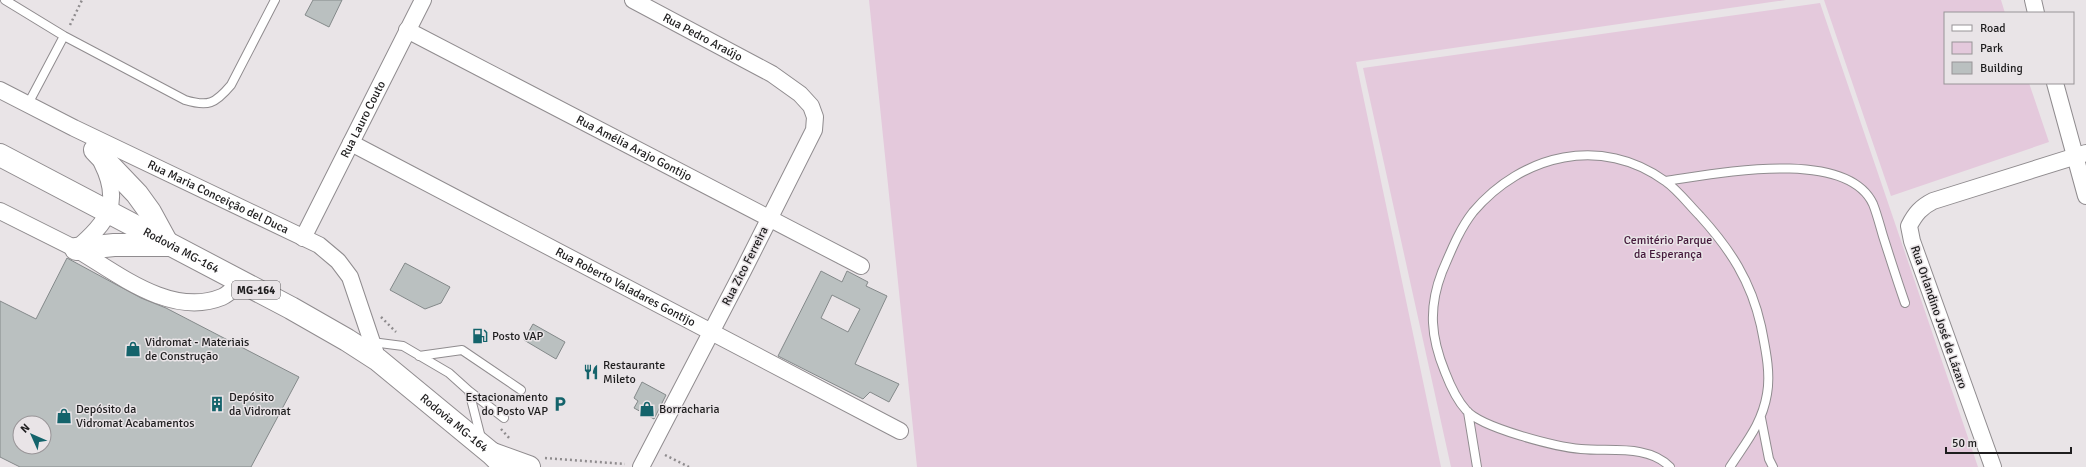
<svg xmlns="http://www.w3.org/2000/svg" width="2086" height="467" font-family="Signika,sans-serif">
	<style>
		.green { fill: #e4c9dc }
		.building { fill: #bac0c0; stroke: #84898a; fill-rule: evenodd }
		.lines { fill: none; stroke-linecap: round; stroke-linejoin: round }
		.service-casing { stroke: #908c8f; stroke-width: 10 }
		.minor-casing { stroke: #908c8f; stroke-width: 18 }
		.primary-casing { stroke: #908c8f; stroke-width: 24 }
		.path { stroke: #8f8c8e; stroke-width: 2.5; stroke-dasharray: 2 3; stroke-linecap: butt }
		.service { stroke: #fff; stroke-width: 8 }
		.minor { stroke: #fff; stroke-width: 16 }
		.primary { stroke: #fff; stroke-width: 22 }
		.labels { text-anchor: middle; stroke-width: 3; stroke-linejoin: round; paint-order: stroke }
		.shield { fill: #e9e4e7; stroke: #5b595a; stroke-width: 1 }
		.shield-label { font-size: 11px; font-weight: bold; fill: #1e1d1e }
		.street-label { font-size: 12px; fill: #1e1d1e; stroke: #e9e4e7 }
		.park-label { font-size: 12px; fill: #44193b; stroke: #e9e4e7 }
		.poi-label { font-size: 12px; fill: #1e1d1e; stroke: #e9e4e7; text-anchor: start }
	</style>
	<rect width="100%" height="100%" fill="#e9e4e7"/>
	<!-- green -->
	<path class="green" d="M869,0H1786L1356,62L1441,467H917Z
		M1824,0H2001L2005,13H1945V83H2029L2049,142L1891,196Z
		M1820,3L1978,467H1451L1363,68Z"/>
	<!-- building -->
	<path class="building" d="M313,0H342L329,27L305,15Z
		M67,258L141,298L166,308L299,377L251,467H20L0,457V301L36,319ZM20,423H44V447H20Z
		M405,263L450,287L441,303L425,309L390,290Z
		M821,271L842,282L847,271L868,282L866,286L887,296L855,364L899,384L889,402L870,392L863,399L778,356ZM832,295L860,309L848,332L821,318Z
		M533,324L565,342L556,359L524,340Z
		M642,382L666,395L654,419L634,408L638,401L634,398Z"/>
	<g class="lines">
		<defs>
			<path id="service" d="M5,0L64,36L185,100C208,107 215,104 231,85L275,0
				M28,104L64,36
				M1666,181C1715,174 1846,147 1873,204C1877,214 1880,226 1883,236C1890,258 1897,280 1905,303
				M372,342L403,346L449,373L469,391L481,438
				M419,356L462,350L521,390
				M469,391L504,418
				M1468,412L1477,467
				M1761,418L1769,459L1773,467
				M1670,467C1648,444 1609,452 1581,449C1557,447 1481,428 1466,410C1456,399 1450,385 1445,372C1431,338 1428,308 1442,272C1451,251 1459,230 1473,212C1522,154 1602,135 1665,181C1678,190 1689,205 1700,216C1730,249 1751,281 1761,326C1765,347 1771,372 1767,394C1762,424 1746,442 1730,467"/>
			<g id="minor">
				<path id="s1" d="M633,0L772,74L800,94L811,106L815,117L814,130L743,271L641,467"/>
				<path d="M2033,0L2036,13"/>
				<path id="s2" d="M407,30L861,266"/>
				<path d="M2055,83L2086,196"/>
				<path id="s3" d="M0,90L74,128L319,245L338,261L350,277L378,360"/>
				<path id="s4" d="M351,143L900,431"/>
				<path d="M0,211L76,249C108,222 122,203 102,163"/>
				<path id="s5" d="M303,238L423,0"/>
				<path d="M76,249C117,273 171,318 222,297C229,294 235,287 241,282"/>
				<path d="M1993,467L1912,241L1909,226C1915,214 1921,207 1933,201L2086,153"/>
			</g>
			<g id="primary">
				<path id="s6" d="M0,155L291,308L347,340L378,360L492,454L505,467"/>
				<path d="M76,249L114,245H168L150,212L137,194L95,150"/>
				<path d="M493,454L529,467"/>
			</g>
		</defs>
		<!-- service casing -->
		<use href="#service" class="service-casing"/>
		<!-- minor casing -->
		<use href="#minor" class="minor-casing"/>
		<!-- primary casing -->
		<use href="#primary" class="primary-casing"/>
		<!-- path -->
		<path class="path" d="M70,25L82,0
			M381,317L396,332
			M501,429L510,439
			M665,455L689,467
			M545,458L625,464"/>
		<!-- service -->
		<use href="#service" class="service"/>
		<!-- minor -->
		<use href="#minor" class="minor"/>
		<!-- primary -->
		<use href="#primary" class="primary"/>
	</g>
	<!-- icons -->
	<defs>
		<symbol id="fuel-bare" viewBox="-9 -9 18 18"><path d="M-5.5-6h7V0h2V4h1.3V-2.5L3-4.5l.8-.8L6-3V5H2.5V1h-1V6h-7ZM-4.2-4.7v3.2H.2V-4.7Z" fill="#14636b" stroke="#e9e4e7" stroke-width="2.5" paint-order="stroke"/></symbol>
		<symbol id="shop-bare" viewBox="-9 -9 18 18"><path d="M-5-2.5h2.3a2.7 3.5 0 0 1 5.4 0H5L5.5 6h-11ZM-1.5-2.5h3a1.5 2.3 0 0 0-3 0Z" fill="#14636b" stroke="#e9e4e7" stroke-width="2.5" paint-order="stroke"/></symbol>
		<symbol id="restaurant-bare" viewBox="-9 -9 18 18"><path d="M-5-6h1v4h1v-4h1v4h1v-4h1v5L-1.5 .5V6h-2V.5L-5-1ZM5-6V6H3V1.5H1.5Q1.5-4 5-6Z" fill="#14636b" stroke="#e9e4e7" stroke-width="2.5" paint-order="stroke"/></symbol>
		<symbol id="building-bare" viewBox="-9 -9 18 18"><path d="M-4-6H4V6H1V3H-1V6H-4ZM-2.5-4.3h1.7v1.8h-1.7ZM.8-4.3h1.7v1.8H.8ZM-2.5-1h1.7V.8h-1.7ZM.8-1h1.7V.8H.8Z" fill="#14636b" stroke="#e9e4e7" stroke-width="2.5" paint-order="stroke"/></symbol>
		<symbol id="parking-bare" viewBox="-9 -9 18 18"><path d="M-3.5-5.5H1a3.5 3.5 0 0 1 0 7H-1V5.5H-3.5ZM-1-3.4V-.6H.8a1.4 1.4 0 0 0 0-2.8Z" fill="#14636b" stroke="#e9e4e7" stroke-width="2.5" paint-order="stroke"/></symbol>
	</defs>
	<g fill-rule="evenodd">
		<use href="#fuel-bare" x="469" y="325" width="22" height="22"/>
		<use href="#shop-bare" x="122" y="338" width="22" height="22"/>
		<use href="#restaurant-bare" x="580" y="361" width="22" height="22"/>
		<use href="#building-bare" x="206" y="393" width="22" height="22"/>
		<use href="#parking-bare" x="549" y="393" width="22" height="22"/>
		<use href="#shop-bare" x="636" y="398" width="22" height="22"/>
		<use href="#shop-bare" x="53" y="405" width="22" height="22"/>
	</g>
	<g class="labels">
		<!-- shield labels -->
		<rect class="shield" x="232" y="281" width="48" height="18" rx="3"/>
		<g class="shield-label">
			<text x="256" y="294">MG-164</text>
		</g>
		<!-- street labels -->
		<g class="street-label">
			<text dy="4" stroke="none"><textPath href="#s1" startOffset="79">Rua Pedro Araújo</textPath></text>
			<text dy="4" stroke="none"><textPath href="#s5" startOffset="133">Rua Lauro Couto</textPath></text>
			<text dy="4" stroke="none"><textPath href="#s2" startOffset="256">Rua Amélia Arajo Gontijo</textPath></text>
			<text dy="4" stroke="none"><textPath href="#s3" startOffset="243">Rua Maria Conceição del Duca</textPath></text>
			<text dy="4" stroke="none"><textPath href="#s6" startOffset="205">Rodovia MG-164</textPath></text>
			<text transform="translate(745 266) rotate(-63)" y="4">Rua Zico Ferreira</text>
			<text dy="4" stroke="none"><textPath href="#s4" startOffset="310">Rua Roberto Valadares Gontijo</textPath></text>
			<text transform="translate(1939 317) rotate(71)" y="4">Rua Orlandino José de Lázaro</text>
			<text dy="4" stroke="none"><textPath href="#s6" startOffset="529">Rodovia MG-164</textPath></text>
		</g>
		<!-- park labels -->
		<g class="park-label">
			<text x="1668" y="244">Cemitério Parque<tspan x="1668" dy="14">da Esperança</tspan></text>
		</g>
		<!-- poi labels -->
		<g class="poi-label">
			<text x="492" y="340">Posto VAP</text>
			<text x="145" y="346">Vidromat - Materiais<tspan x="145" dy="14">de Construção</tspan></text>
			<text x="603" y="369">Restaurante<tspan x="603" dy="14">Mileto</tspan></text>
			<text x="229" y="401">Depósito<tspan x="229" dy="14">da Vidromat</tspan></text>
			<text x="548" y="401" text-anchor="end">Estacionamento<tspan x="548" dy="14">do Posto VAP</tspan></text>
			<text x="76" y="413">Depósito da<tspan x="76" dy="14">Vidromat Acabamentos</tspan></text>
			<text x="659" y="413">Borracharia</text>
		</g>
	</g>
	<!-- legend -->
	<rect x="1944" y="12" width="130" height="72" fill="#e9e4e7" stroke="#989497"/>
	<rect x="1952" y="25" width="20" height="6" fill="#ffffff" stroke="#989497"/>
	<text x="1980" y="32" font-size="12" fill="#1e1d1e">Road</text>
	<rect x="1952" y="42" width="20" height="12" fill="#e4c9dc" stroke="#989497"/>
	<text x="1980" y="52" font-size="12" fill="#1e1d1e">Park</text>
	<rect x="1952" y="62" width="20" height="12" fill="#bac0c0" stroke="#989497"/>
	<text x="1980" y="72" font-size="12" fill="#1e1d1e">Building</text>
	<!-- north arrow -->
	<g transform="translate(32 435) rotate(315)"><circle r="19" fill="#e9e4e7" stroke="#989497"/>
	<path d="M0-3L7 15L0 10L-7 15Z" fill="#14636b"/>
	<text y="-6" font-size="11" font-weight="bold" text-anchor="middle" fill="#1e1d1e">N</text>
	</g>
	<!-- scale -->
	<path d="M1946 447v6h125v-6" fill="none" stroke="#1e1d1e" stroke-width="2"/>
	<text x="1952" y="447" font-size="12" fill="#1e1d1e" stroke="#e9e4e7" stroke-width="3" paint-order="stroke">50 m</text>
</svg>
